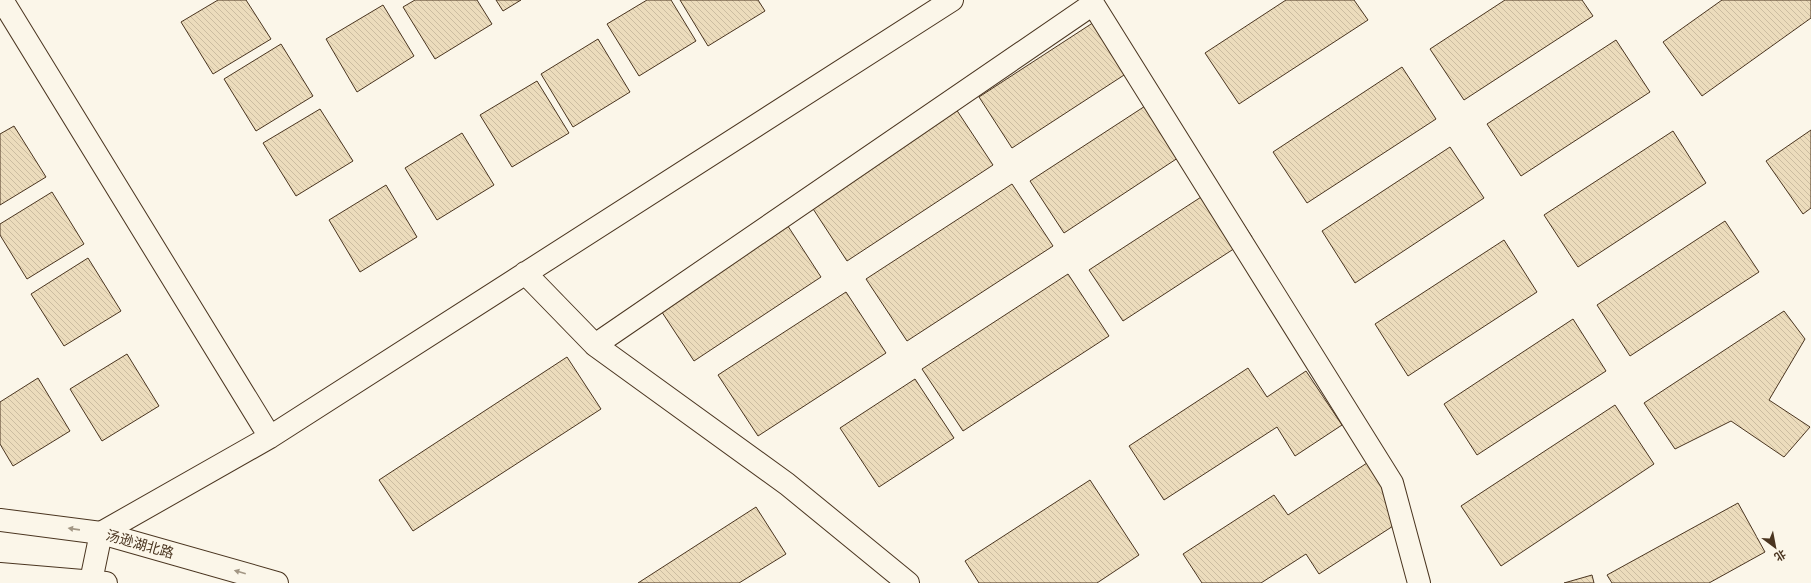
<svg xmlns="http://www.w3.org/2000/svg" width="1811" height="583" font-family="Jost,'Noto Sans SC',sans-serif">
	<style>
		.building { fill: url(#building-back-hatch); stroke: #4a3520 }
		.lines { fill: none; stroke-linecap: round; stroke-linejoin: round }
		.street-casing { stroke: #4a3520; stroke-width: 24 }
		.secondary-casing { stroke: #4a3520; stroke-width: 24 }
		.street { stroke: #fbf6e9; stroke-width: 22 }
		.secondary { stroke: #fbf6e9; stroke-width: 22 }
		.oneway { fill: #a29684 }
		.labels { text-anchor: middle; stroke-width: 3; stroke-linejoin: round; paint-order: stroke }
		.street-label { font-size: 14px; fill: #4a3520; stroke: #fbf6e9 }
	</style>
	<defs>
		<pattern id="building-back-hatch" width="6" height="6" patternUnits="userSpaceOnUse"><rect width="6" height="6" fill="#ecdcbc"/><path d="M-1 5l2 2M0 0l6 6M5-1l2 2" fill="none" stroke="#ccbda1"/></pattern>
	</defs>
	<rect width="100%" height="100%" fill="#fbf6e9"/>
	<!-- building -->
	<path class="building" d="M218,0H246L271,39L213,74L181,22Z
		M415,0H477L492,24L435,59L403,7Z
		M496,0H521L503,11Z
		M647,0H671L696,41L639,76L607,24Z
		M680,0H758L765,11L708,46Z
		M1286,0H1354L1368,20L1239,104L1205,53Z
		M1505,0H1582L1593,16L1464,100L1430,49Z
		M1722,0H1811V18L1702,96L1663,42Z
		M383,5L414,56L357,92L326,39Z
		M1108,13L1141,64L1012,148L979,97Z
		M598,39L630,92L573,127L541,74Z
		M1616,40L1650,92L1521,176L1487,124Z
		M281,44L313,96L256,131L224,79Z
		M1402,67L1436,119L1307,203L1273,152Z
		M537,81L569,133L512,167L480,115Z
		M1159,97L1193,148L1064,233L1030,181Z
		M952,103L993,165L847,261L806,198Z
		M320,109L353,161L296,196L263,143Z
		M14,126L46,177L0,205V134Z
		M1811,130V208L1803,214L1766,161Z
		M1673,131L1706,183L1578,267L1544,215Z
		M462,133L494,185L437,220L405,168Z
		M1450,147L1484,198L1355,283L1322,231Z
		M1012,184L1053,246L907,341L866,279Z
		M386,185L417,237L360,272L329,220Z
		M1218,186L1252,237L1123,321L1089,270Z
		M52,192L84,244L27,279L0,235V224Z
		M782,217L821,277L694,361L654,300Z
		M1725,221L1759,272L1630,356L1597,305Z
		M1504,240L1537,292L1408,376L1375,324Z
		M88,258L121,311L64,346L31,294Z
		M1068,274L1109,336L963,431L922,369Z
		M846,292L886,353L758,436L718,375Z
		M1784,311L1805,339L1769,400L1810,427L1784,457L1731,421L1675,449L1644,403Z
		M1573,319L1606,371L1477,455L1444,404Z
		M127,354L159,406L102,441L70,389Z
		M567,357L601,409L413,531L379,480Z
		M1248,368L1267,397L1306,371L1342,425L1295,456L1277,427L1164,500L1129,446Z
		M38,378L70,431L13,466L0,444V402Z
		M915,379L954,438L879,487L840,428Z
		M1615,405L1654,464L1501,566L1461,506Z
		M1370,461L1407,517L1319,574L1306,554L1261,583H1202L1183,554L1274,495L1288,515Z
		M1090,480L1139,555L1097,583H979L965,561Z
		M1738,503L1765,552L1709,583H1612L1607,575Z
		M756,507L786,554L739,583H638Z
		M1592,575L1594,583H1564Z"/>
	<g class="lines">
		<defs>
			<path id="street" d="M2,0L270,437
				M525,273L595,345L1093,4L1392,483L1419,583
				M595,345L787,484L908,583
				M91,581L101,533L270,437L952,0"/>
			<path id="secondary" d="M0,520L101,533L277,583
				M0,574L106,583"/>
		</defs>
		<!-- street casing -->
		<use href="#street" class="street-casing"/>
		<!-- secondary casing -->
		<use href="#secondary" class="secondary-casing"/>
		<!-- street -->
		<use href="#street" class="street"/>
		<!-- secondary -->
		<use href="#secondary" class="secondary"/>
	</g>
	<!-- one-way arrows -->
	<defs><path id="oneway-solid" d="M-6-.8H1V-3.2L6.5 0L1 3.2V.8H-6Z"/></defs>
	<g class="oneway">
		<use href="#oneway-solid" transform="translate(74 529) rotate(-172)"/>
		<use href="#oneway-solid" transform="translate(240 572) rotate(-164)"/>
	</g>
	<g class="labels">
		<!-- street labels -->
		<g class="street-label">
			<text transform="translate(140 544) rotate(16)" y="5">汤逊湖北路</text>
		</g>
	</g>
	<!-- north arrow -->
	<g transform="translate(1775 547) rotate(148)" stroke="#fbf6e9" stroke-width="3" paint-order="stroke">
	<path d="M0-3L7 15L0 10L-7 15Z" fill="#4a3520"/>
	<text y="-6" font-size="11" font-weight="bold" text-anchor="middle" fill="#4a3520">北</text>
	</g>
</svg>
